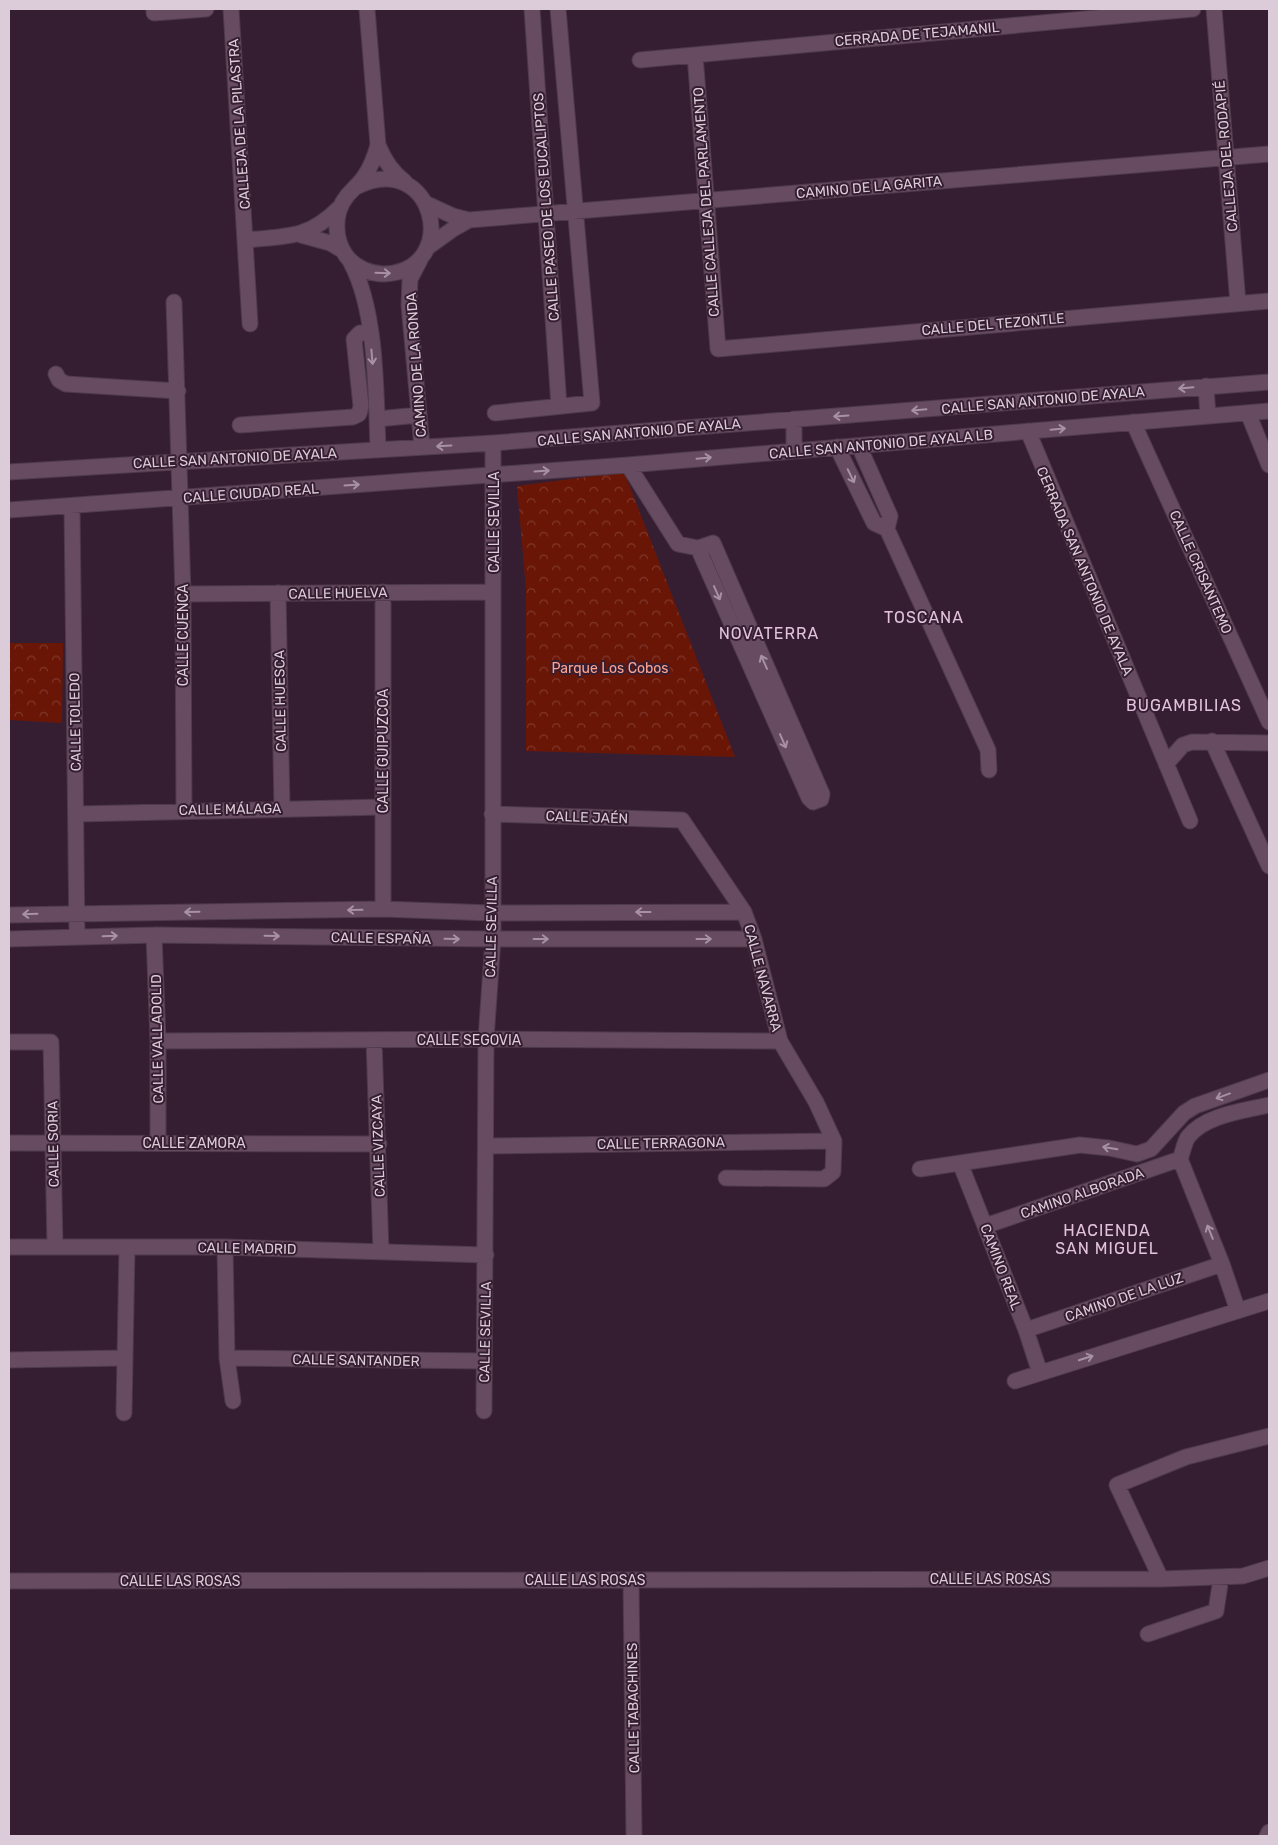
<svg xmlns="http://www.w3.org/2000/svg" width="1278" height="1845" font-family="Rubik,sans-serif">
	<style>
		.park { fill: url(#park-crowns) }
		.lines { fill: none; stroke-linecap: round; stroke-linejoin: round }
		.minor-casing { stroke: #4e3a4b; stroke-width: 17 }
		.minor { stroke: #664b61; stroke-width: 15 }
		.oneway { stroke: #a791a2 }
		.labels { text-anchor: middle; stroke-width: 4; stroke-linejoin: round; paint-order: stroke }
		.street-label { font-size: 14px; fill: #dccbd8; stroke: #361e32 }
		.park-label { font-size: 14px; fill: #fea38f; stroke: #361e32 }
		.quarter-label { font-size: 16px; letter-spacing: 1px; fill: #e2c2dc; stroke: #361e32 }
	</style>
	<defs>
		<pattern id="park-crowns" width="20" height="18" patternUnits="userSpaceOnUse" patternTransform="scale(1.25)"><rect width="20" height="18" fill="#6a1607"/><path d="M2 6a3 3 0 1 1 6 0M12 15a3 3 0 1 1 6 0" fill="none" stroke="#7f372a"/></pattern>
	</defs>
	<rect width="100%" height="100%" fill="#361e32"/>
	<!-- park -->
	<path class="park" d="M624,472L735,757L526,751V589L517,486Z
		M9,643H63L62,723L9,720Z"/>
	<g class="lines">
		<defs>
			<path id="minor" d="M154,9V13L206,9
				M231,9L250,324
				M367,9L378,145C385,161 392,172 405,182
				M532,9L559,406
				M1214,9L1238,303
				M695,55L718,349L1269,301
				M640,60L1193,9
				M356,187C435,147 463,271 384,274C371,274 356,268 347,257C334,240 333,213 347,196C352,190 359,184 364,177C371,167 375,156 378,145
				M427,204L453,216L469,220L1269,154
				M301,235L330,243L342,250
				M246,240C287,236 308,239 339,208
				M428,247L453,229L469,220
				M420,260L410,279L409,305L422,447
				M351,263C377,311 376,394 378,450
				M174,302L183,594L184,810
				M56,374L59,380L66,384L178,391
				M1206,386L1208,416
				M495,413L592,403L558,9
				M1248,413L1269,465
				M377,419L419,415
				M794,419V451
				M1133,422L1269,722
				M240,425L353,417L359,414L361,406L354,339L360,333L370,332
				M1028,431L1190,821
				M859,446L890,516L887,529L988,750L989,770
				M837,447L874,523L887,529
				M628,465L678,544L698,548L713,543L822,794L821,799L813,802L809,798L698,548
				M9,472L493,443L1269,382
				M72,506L77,937
				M9,510L628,465L1269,411
				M383,592V909
				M278,593L282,808
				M183,594L493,592
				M1212,741L1269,866
				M1166,764L1183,745L1192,742L1269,743
				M77,814L383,807
				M492,814L682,820L744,912L754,939L780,1041L816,1102L834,1141L833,1172L824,1179L726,1178
				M9,915L383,909L491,913L744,912
				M154,935L158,1041V1142
				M9,939L154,935L493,939H754
				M374,1040L381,1252
				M158,1041L486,1039L780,1041
				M9,1042H51L55,1247
				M9,1143L379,1144
				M487,1146L834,1141
				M960,1163L1026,1330L1040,1373
				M920,1169L1080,1145L1109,1148L1137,1154L1151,1149L1184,1113L1195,1106L1269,1080
				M985,1226L1180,1159
				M9,1247H225L486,1255
				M225,1247L227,1358L233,1401
				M1238,1311L1222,1264L1180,1159C1183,1152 1184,1143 1188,1137C1205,1115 1243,1111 1269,1105
				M1026,1330L1222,1264
				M227,1358L484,1361
				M9,1360L124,1358
				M1015,1381L1269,1301
				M484,1411L486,1039L493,939V443
				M124,1413L127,1248
				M1161,1579L1117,1485L1186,1457L1269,1436
				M631,1580L634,1836
				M9,1581L1161,1579L1243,1576L1269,1568
				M1148,1634L1216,1611L1221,1578
				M1267,1836L1269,1832"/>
		</defs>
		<!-- minor casing -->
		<use href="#minor" class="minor-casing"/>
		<!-- minor -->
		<use href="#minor" class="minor"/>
	</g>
	<!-- one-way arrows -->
	<defs><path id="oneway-shaft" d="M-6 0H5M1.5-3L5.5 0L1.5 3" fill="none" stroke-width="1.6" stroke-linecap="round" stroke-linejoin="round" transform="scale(1.25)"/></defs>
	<g class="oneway">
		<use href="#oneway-shaft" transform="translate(383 273) rotate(2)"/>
		<use href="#oneway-shaft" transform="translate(372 357) rotate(85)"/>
		<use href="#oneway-shaft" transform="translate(1186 388) rotate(175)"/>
		<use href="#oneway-shaft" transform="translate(919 410) rotate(175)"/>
		<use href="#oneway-shaft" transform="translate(841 416) rotate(176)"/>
		<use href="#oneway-shaft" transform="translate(1058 429) rotate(-5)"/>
		<use href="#oneway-shaft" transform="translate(444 446) rotate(177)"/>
		<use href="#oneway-shaft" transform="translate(704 458) rotate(-5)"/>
		<use href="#oneway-shaft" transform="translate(542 471) rotate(-4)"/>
		<use href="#oneway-shaft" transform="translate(851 476) rotate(64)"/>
		<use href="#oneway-shaft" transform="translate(352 485) rotate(-4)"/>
		<use href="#oneway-shaft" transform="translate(717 593) rotate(66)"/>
		<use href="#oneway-shaft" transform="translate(764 662) rotate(-114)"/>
		<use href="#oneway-shaft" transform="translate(783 741) rotate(66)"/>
		<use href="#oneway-shaft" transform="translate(355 910) rotate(179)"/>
		<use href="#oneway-shaft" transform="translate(192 912) rotate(179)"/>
		<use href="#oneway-shaft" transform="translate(643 912) rotate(180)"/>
		<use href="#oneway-shaft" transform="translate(30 914) rotate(178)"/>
		<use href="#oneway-shaft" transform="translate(110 936) rotate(-2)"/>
		<use href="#oneway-shaft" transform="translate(272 936) rotate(1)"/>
		<use href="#oneway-shaft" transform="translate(452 939) rotate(1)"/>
		<use href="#oneway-shaft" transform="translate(541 939)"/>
		<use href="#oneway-shaft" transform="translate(704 939)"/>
		<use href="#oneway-shaft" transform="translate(1223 1096) rotate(160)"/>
		<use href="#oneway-shaft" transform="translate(1110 1148) rotate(-170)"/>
		<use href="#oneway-shaft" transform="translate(1210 1232) rotate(-112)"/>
		<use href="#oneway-shaft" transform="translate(1086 1358) rotate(-18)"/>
	</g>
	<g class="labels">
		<!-- street labels -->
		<g class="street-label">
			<text transform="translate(917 34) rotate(-5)" y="5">CERRADA DE TEJAMANIL</text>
			<text transform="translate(239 124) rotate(-94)" y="5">CALLEJA DE LA PILASTRA</text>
			<text transform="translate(1226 156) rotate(-95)" y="5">CALLEJA DEL RODAPIÉ</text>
			<text transform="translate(869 187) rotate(-5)" y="5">CAMINO DE LA GARITA</text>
			<text transform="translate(706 202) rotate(-94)" y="5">CALLE CALLEJA DEL PARLAMENTO</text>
			<text transform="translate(546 207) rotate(-94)" y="5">CALLE PASEO DE LOS EUCALIPTOS</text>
			<text transform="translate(993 324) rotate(-5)" y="5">CALLE DEL TEZONTLE</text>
			<text transform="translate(416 365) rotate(-94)" y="5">CAMINO DE LA RONDA</text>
			<text transform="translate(1043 400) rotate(-5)" y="5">CALLE SAN ANTONIO DE AYALA</text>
			<text transform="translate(639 432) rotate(-5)" y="5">CALLE SAN ANTONIO DE AYALA</text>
			<text transform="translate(881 444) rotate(-5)" y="5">CALLE SAN ANTONIO DE AYALA LB</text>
			<text transform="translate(235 458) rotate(-3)" y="5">CALLE SAN ANTONIO DE AYALA</text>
			<text transform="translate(251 493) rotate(-4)" y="5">CALLE CIUDAD REAL</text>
			<text transform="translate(494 522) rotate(-90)" y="5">CALLE SEVILLA</text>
			<text transform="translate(1085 571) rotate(67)" y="5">CERRADA SAN ANTONIO DE AYALA</text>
			<text transform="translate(1201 572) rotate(66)" y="5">CALLE CRISANTEMO</text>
			<text transform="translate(338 593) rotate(-1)" y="5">CALLE HUELVA</text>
			<text transform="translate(183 635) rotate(-90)" y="5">CALLE CUENCA</text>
			<text transform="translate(280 701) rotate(-91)" y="5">CALLE HUESCA</text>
			<text transform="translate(75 722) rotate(-91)" y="5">CALLE TOLEDO</text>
			<text transform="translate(383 751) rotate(-90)" y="5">CALLE GUIPUZCOA</text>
			<text transform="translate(230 809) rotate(-1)" y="5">CALLE MÁLAGA</text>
			<text transform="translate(587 817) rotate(2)" y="5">CALLE JAÉN</text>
			<text transform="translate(491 927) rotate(-89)" y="5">CALLE SEVILLA</text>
			<text transform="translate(381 938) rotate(1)" y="5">CALLE ESPAÑA</text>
			<text transform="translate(763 978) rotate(75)" y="5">CALLE NAVARRA</text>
			<text transform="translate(157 1039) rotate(-91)" y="5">CALLE VALLADOLID</text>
			<text x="469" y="1045">CALLE SEGOVIA</text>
			<text x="194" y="1148">CALLE ZAMORA</text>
			<text transform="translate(661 1143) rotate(-1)" y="5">CALLE TERRAGONA</text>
			<text transform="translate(53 1144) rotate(-91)" y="5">CALLE SORIA</text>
			<text transform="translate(378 1146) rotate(-92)" y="5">CALLE VIZCAYA</text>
			<text transform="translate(1082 1193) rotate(-19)" y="5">CAMINO ALBORADA</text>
			<text transform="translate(247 1248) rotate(1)" y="5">CALLE MADRID</text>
			<text transform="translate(1001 1267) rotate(69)" y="5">CAMINO REAL</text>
			<text transform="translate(1124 1297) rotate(-19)" y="5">CAMINO DE LA LUZ</text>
			<text transform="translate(485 1332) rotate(-89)" y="5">CALLE SEVILLA</text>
			<text transform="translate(356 1360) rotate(1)" y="5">CALLE SANTANDER</text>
			<text x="990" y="1584">CALLE LAS ROSAS</text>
			<text x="585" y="1585">CALLE LAS ROSAS</text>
			<text x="180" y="1586">CALLE LAS ROSAS</text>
			<text transform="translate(633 1708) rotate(-91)" y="5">CALLE TABACHINES</text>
		</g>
		<!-- park labels -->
		<g class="park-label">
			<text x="610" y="673">Parque Los Cobos</text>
		</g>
		<!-- quarter labels -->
		<g class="quarter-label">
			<text x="924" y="623">TOSCANA</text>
			<text x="769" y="639">NOVATERRA</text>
			<text x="1184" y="711">BUGAMBILIAS</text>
			<text x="1107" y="1236">HACIENDA<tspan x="1107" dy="18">SAN MIGUEL</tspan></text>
		</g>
	</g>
	<!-- border -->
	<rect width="1278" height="1845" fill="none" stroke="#dccbd8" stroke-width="20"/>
</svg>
